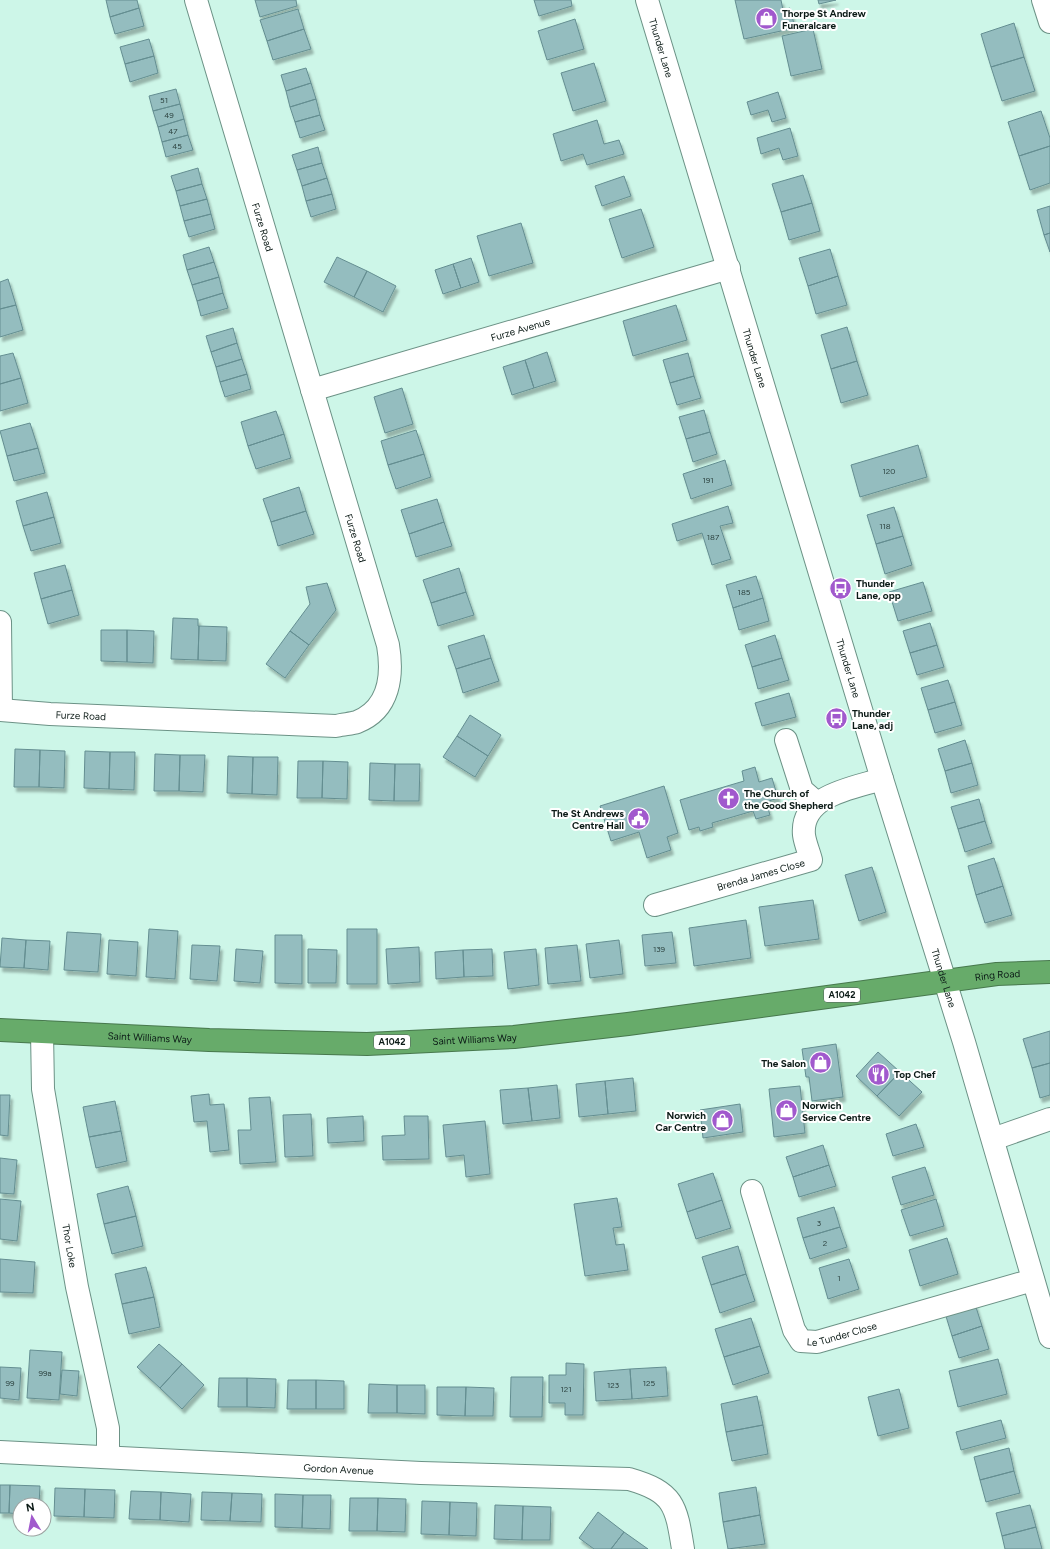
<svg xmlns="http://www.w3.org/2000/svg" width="1050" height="1549" font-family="Figtree,sans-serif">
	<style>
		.building { fill: #94bdbf; stroke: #648e91; filter: url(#shadow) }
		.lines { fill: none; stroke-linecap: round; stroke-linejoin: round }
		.minor-casing { stroke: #6c9286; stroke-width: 24 }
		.highway-casing { stroke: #47784d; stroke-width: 24 }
		.minor { stroke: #fff; stroke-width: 22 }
		.highway { stroke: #67ab6a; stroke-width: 22 }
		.labels { text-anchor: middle; stroke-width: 4; stroke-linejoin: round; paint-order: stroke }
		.number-label { font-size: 8px; fill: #2d4340 }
		.shield { fill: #fff; stroke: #545f5c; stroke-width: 1 }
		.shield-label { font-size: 9px; font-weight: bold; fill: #0b1a16 }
		.poi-label { font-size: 10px; font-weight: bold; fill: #0b1a16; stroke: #fff; text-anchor: start }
		.street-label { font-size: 10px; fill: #0b1a16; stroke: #fff }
	</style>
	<defs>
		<filter id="shadow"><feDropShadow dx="2.5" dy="4.5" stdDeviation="1" flood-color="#0004"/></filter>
	</defs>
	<rect width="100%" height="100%" fill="#cdf6e8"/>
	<!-- building -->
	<path class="building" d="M106,0H137L139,8L110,17Z
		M255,0H296L297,6L260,17Z
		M534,0H571L572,6L539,16Z
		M735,0H781L783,10L790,8L795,28L744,39Z
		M818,0H836L819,4Z
		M139,8L144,26L115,34L110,17Z
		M298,9L304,29L267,41L260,20Z
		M575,19L584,49L547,60L538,31Z
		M1014,23L1024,57L991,67L981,34Z
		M304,29L311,49L273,60L267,41Z
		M813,29L822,69L791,76L782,36Z
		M149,39L154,56L125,64L120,47Z
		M154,56L158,73L130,82L125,64Z
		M1024,57L1035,91L1002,101L991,67Z
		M594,63L606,101L573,111L561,73Z
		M306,68L311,83L286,91L281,75Z
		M311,83L316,99L290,107L286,91Z
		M176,89L180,104L153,111L149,96Z
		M778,92L786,118L772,122L768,110L751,115L747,102Z
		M316,99L320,115L295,122L290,107Z
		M180,104L184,119L158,127L153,111Z
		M1041,111L1050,138V146L1019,156L1008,122Z
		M320,115L325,130L300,138L295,122Z
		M184,119L188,135L162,142L158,127Z
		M597,120L604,144L619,140L624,154L587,165L583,154L561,161L553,134Z
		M790,128L798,156L783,160L779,148L761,154L757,138Z
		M188,135L193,150L166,157L162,142Z
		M1050,146V183L1030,190L1019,156Z
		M318,147L322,163L297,170L292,155Z
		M322,163L327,178L302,186L297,170Z
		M198,168L202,184L176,191L171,176Z
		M803,175L812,203L781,212L772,184Z
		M624,176L631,196L602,206L595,186Z
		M327,178L332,194L306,201L302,186Z
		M202,184L207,199L180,206L176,191Z
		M332,194L336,209L311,217L306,201Z
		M207,199L211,214L184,221L180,206Z
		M812,203L820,231L789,240L781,212Z
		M1050,206V233L1044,235L1037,210Z
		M641,209L654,247L622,258L609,219Z
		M211,214L215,229L189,237L184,221Z
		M521,223L533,263L489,276L477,236Z
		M1050,233V252L1044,235Z
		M209,247L214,262L187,270L183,255Z
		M830,249L838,276L808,286L799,258Z
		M337,257L367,271L354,297L324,282Z
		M471,258L479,282L461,288L453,264Z
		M214,262L219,277L192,285L187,270Z
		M453,264L461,288L443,294L435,270Z
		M367,271L396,286L383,312L354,297Z
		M838,276L847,305L816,314L808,286Z
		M219,277L223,293L197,301L192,285Z
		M8,279L16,305L0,309V282Z
		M223,293L228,308L201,316L197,301Z
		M16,305L23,330L0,337V309Z
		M676,305L687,340L633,356L623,321Z
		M847,327L857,361L831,369L821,335Z
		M233,328L237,343L211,352L206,336Z
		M237,343L242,359L216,367L211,352Z
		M547,352L556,381L534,388L525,360Z
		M13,353L21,378L0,384V356Z
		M688,353L694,376L670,383L663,360Z
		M242,359L247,374L220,382L216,367Z
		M525,360L534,388L512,395L503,367Z
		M857,361L868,395L841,403L831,369Z
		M247,374L251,389L225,397L220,382Z
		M694,376L701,398L677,405L670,383Z
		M21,378L28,403L0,411V384Z
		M402,388L413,424L385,433L374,397Z
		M704,410L710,432L686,439L679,417Z
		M276,411L284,434L248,446L241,422Z
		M30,423L38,448L7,456L0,431Z
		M416,430L424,454L388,465L381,441Z
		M710,432L717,454L693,462L686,439Z
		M284,434L291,458L256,469L248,446Z
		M918,445L927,477L860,497L851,465Z
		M38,448L45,473L14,481L7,456Z
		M424,454L431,477L396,489L388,465Z
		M725,460L732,485L691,499L683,474Z
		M299,487L306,511L271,522L263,499Z
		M47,492L54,517L23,526L16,501Z
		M437,499L444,522L409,534L401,510Z
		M728,506L733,523L720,526L731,559L712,565L702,533L677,541L672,524Z
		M894,507L903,536L876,544L867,515Z
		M306,511L314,534L278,546L271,522Z
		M54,517L61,543L31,551L23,526Z
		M444,522L452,546L416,557L409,534Z
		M903,536L912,565L885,574L876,544Z
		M65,565L72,590L41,599L34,573Z
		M459,568L466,592L431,603L423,580Z
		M756,576L763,598L733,608L726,585Z
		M923,582L932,611L898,621L889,592Z
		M327,583L336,610L309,645L290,631L310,604L306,587Z
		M72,590L79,615L48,624L41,599Z
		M466,592L474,615L438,626L431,603Z
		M763,598L769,621L739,630L733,608Z
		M173,618L198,619V626H199L198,660L171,659Z
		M930,623L937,645L910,653L903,631Z
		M199,626L227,627L226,661L198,660Z
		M101,630H127V662L101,661Z
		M127,630L154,631L153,663L127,662Z
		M290,631L309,645L285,678L266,664Z
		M484,635L491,658L456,669L448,646Z
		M775,635L782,658L752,667L745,645Z
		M937,645L944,667L917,675L910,653Z
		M491,658L499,681L463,693L456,669Z
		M782,658L789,680L758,689L752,667Z
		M948,680L955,702L928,710L921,688Z
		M789,693L796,717L762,726L755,703Z
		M955,702L962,725L935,733L928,710Z
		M470,715L501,735L488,756L457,736Z
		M457,736L488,756L475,777L443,757Z
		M965,740L972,763L945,771L938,749Z
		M15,749L40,750L39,787H14Z
		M40,750L65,751L64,788L39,787Z
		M85,751L110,752L109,789L84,788Z
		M110,752H135L134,790L109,789Z
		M155,754L180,755L179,791H154Z
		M180,755H205L203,792L179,791Z
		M228,756L253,757L252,794L227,793Z
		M253,757H278L277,795L252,794Z
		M298,761H323L322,798H297Z
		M323,761L348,762L347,799L322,798Z
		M370,763L395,764L394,801L369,800Z
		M972,763L978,785L951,793L945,771Z
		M395,764H420L419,801H394Z
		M755,767L759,782L772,778L778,798L766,802L770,815L756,819L753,811L712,823L713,827L700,831L699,827L689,830L680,800L744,781L742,771Z
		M664,786L678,833L667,837L671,850L647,858L639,832L611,841L600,806Z
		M979,799L985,821L958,829L951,807Z
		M985,821L992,843L965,852L958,829Z
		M994,858L1003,886L976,895L968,866Z
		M872,867L886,912L859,921L845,875Z
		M1003,886L1012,915L985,923L976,895Z
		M813,900L819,939L765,946L759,907Z
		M746,920L751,958L694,966L689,928Z
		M149,929L178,931L175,979L146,977Z
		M347,929H377V984H347Z
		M67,932L101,934L98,972L64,970Z
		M672,932L676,963L645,966L642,935Z
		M275,935H302V984L275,983Z
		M2,938L26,940L24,968L0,967Z
		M26,940L50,941L48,970L24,968Z
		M109,940L138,942L136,976L107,974Z
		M619,940L623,974L590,978L586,944Z
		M192,945L220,946L217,981L190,979Z
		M577,945L581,981L548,984L545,948Z
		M419,947L420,982L388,984L386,949Z
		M236,949L263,951L260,983L234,981Z
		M308,949L337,950L336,983H308Z
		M492,949L493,976L464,977L463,950Z
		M536,949L539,985L508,989L504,952Z
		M463,950L464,977L436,979L435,952Z
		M1050,1031V1063L1032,1068L1023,1039Z
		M836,1044L843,1097L812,1101L809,1077H806L802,1049Z
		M878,1052L900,1072L877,1096L856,1076Z
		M1050,1063V1095L1040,1098L1032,1068Z
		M900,1072L922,1092L899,1116L877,1096Z
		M633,1078L636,1111L608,1114L605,1081Z
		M605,1081L608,1114L579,1117L576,1084Z
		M557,1085L560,1118L532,1121L528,1088Z
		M800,1086L805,1133L774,1137L769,1089Z
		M528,1088L532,1121L503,1124L500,1090Z
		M209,1094L210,1105L224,1104L229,1150L210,1152L207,1121L194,1122L191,1096Z
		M0,1095H10L8,1136L0,1135Z
		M270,1097L276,1162L240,1164L238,1130H251L249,1098Z
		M115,1101L121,1131L89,1137L83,1107Z
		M740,1104L743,1132L703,1138L700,1110Z
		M311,1114L313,1156L285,1157L283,1115Z
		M363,1116L364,1141L328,1143L327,1118Z
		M404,1116H428L429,1159L383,1160L382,1136L405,1135Z
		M485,1121L490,1174L466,1177L464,1155L446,1157L443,1125Z
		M916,1124L924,1147L893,1156L886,1134Z
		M121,1131L127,1161L96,1168L89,1137Z
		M823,1145L829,1165L793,1177L786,1157Z
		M0,1158L17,1160L14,1194L0,1193Z
		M829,1165L836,1186L799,1197L793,1177Z
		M925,1167L934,1195L901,1205L892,1177Z
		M713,1173L722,1200L687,1212L678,1184Z
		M128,1186L136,1216L104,1224L97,1194Z
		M617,1198L622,1227L613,1228L616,1245L624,1244L628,1270L585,1276L574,1204Z
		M0,1199L21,1201L17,1241L0,1239Z
		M936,1199L944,1226L910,1236L901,1210Z
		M722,1200L731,1228L696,1239L687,1212Z
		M834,1207L840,1227L803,1238L797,1218Z
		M136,1216L143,1246L112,1254L104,1224Z
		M840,1227L847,1247L810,1259L803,1238Z
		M947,1238L958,1274L920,1286L909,1250Z
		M738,1246L746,1274L711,1285L702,1257Z
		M0,1259L35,1262L33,1293L0,1292Z
		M849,1259L859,1289L828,1299L819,1268Z
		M146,1267L154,1297L122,1304L115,1274Z
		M746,1274L755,1301L720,1313L711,1285Z
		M154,1297L160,1327L129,1334L122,1304Z
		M975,1304L982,1326L952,1336L945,1313Z
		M751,1318L760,1346L724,1357L715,1329Z
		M982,1326L989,1349L959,1358L952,1336Z
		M159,1344L182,1364L160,1388L137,1367Z
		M760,1346L769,1373L733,1385L724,1357Z
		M30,1350L62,1352L59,1400L27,1398Z
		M998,1359L1007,1394L958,1407L949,1371Z
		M566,1363L584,1364L583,1415H565V1403H549V1375H566Z
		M182,1364L204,1385L182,1409L160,1388Z
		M0,1367L21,1368L19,1400L0,1398Z
		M666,1367L668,1396L632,1399L630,1369Z
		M630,1369L632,1399L596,1401L594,1372Z
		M62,1370L79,1371L77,1396L60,1394Z
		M511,1377H543L542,1417H510Z
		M219,1378H247V1407H218Z
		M247,1378L276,1379L275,1408L247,1407Z
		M288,1380H316V1409H287Z
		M316,1380L344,1381V1409H316Z
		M369,1384L397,1385V1413H368Z
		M397,1385H425V1414L397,1413Z
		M437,1387H466L465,1416L437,1415Z
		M466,1387L494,1388L493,1416H465Z
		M899,1389L909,1428L878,1436L868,1397Z
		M757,1396L763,1425L726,1432L721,1404Z
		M1001,1420L1006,1438L961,1450L956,1432Z
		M763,1425L768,1454L732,1461L726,1432Z
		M1009,1448L1014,1471L980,1480L974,1457Z
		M1014,1471L1020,1493L986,1502L980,1480Z
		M0,1485H10L9,1513H0Z
		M10,1485L40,1486L39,1505H20V1514L9,1513Z
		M756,1487L760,1515L723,1522L719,1493Z
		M55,1488L85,1489L84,1517L54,1516Z
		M85,1489L115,1490L114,1518L84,1517Z
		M131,1491L161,1492L160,1520L129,1519Z
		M161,1492L191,1494L189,1522L160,1520Z
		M202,1492L232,1493L230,1521L201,1520Z
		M232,1493L262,1494L261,1522L230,1521Z
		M275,1494L303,1495L302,1528L275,1527Z
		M303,1495H331L330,1529L302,1528Z
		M350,1498H378L377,1531H349Z
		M378,1498L406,1499L405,1532L377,1531Z
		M422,1501L450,1502L449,1535L421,1534Z
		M450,1502L477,1503L476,1536L449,1535Z
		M495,1505L523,1506L522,1540L494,1539Z
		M1030,1505L1036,1527L1002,1536L996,1513Z
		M523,1506L551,1507L550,1540H522Z
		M598,1512L624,1532L611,1549H594L579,1538Z
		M760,1515L765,1544L728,1549L723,1522Z
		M1036,1527L1042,1549H1005L1002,1536Z
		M624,1532L648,1549H611Z"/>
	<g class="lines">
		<defs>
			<g id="minor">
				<path id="s1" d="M647,0L882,779L964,1042L1050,1337"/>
				<path d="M1043,0L1050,22"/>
				<path id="s2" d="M312,390L729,268"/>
				<path d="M0,622L1,710"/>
				<path id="s3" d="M0,710L50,714L336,726C343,724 351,724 357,722C390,709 393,675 388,645L196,0"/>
				<path d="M786,740L802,790L817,803"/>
				<path id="s4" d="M655,905L811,860C809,852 805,843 804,835C800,795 854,788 882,779"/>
				<path id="s5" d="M42,1032L43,1089L77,1287L108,1428V1457"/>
				<path d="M993,1139L1050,1119"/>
				<path id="s6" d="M752,1191L794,1330L801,1341L817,1342L1033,1280"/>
				<path id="s7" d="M0,1452L421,1473L629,1479C674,1492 676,1505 683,1549"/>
			</g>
			<g id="highway">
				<path id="s8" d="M0,1030L209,1040L367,1044L514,1037L628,1024L997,974L1050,972"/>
			</g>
		</defs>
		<!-- minor casing -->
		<use href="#minor" class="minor-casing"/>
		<!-- highway casing -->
		<use href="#highway" class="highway-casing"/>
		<!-- minor -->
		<use href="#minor" class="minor"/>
		<!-- highway -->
		<use href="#highway" class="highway"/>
	</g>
	<!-- icons -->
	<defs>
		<symbol id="shop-disc" viewBox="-11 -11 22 22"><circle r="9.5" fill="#a159cd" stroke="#fff"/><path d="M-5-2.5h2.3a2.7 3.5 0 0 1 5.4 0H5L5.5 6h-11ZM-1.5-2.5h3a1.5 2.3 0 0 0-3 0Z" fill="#fff"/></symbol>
		<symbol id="bus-disc" viewBox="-11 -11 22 22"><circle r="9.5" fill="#a159cd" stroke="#fff"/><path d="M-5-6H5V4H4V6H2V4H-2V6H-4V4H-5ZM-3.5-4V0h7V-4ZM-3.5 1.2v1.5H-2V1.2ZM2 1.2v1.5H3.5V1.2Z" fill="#fff"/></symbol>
		<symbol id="church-disc" viewBox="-11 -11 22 22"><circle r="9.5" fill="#a159cd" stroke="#fff"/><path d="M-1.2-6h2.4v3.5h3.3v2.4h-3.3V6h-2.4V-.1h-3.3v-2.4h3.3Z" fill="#fff"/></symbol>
		<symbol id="civic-disc" viewBox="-11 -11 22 22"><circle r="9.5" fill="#a159cd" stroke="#fff"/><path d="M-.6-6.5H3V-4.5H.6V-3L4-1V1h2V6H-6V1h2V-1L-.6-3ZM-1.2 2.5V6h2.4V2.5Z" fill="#fff"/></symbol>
		<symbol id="restaurant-disc" viewBox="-11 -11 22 22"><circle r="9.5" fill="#a159cd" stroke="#fff"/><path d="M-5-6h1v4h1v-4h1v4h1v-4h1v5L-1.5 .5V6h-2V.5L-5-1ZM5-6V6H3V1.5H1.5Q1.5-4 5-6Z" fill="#fff"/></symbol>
	</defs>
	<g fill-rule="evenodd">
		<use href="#shop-disc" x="754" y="6" width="25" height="25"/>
		<use href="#bus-disc" x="828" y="576" width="25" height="25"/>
		<use href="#bus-disc" x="824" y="706" width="25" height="25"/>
		<use href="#church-disc" x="716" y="786" width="25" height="25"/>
		<use href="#civic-disc" x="626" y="806" width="25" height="25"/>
		<use href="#shop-disc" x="808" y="1050" width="25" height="25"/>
		<use href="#restaurant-disc" x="866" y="1062" width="25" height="25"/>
		<use href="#shop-disc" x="774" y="1098" width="25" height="25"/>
		<use href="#shop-disc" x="710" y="1108" width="25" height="25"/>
	</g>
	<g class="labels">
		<!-- number labels -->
		<g class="number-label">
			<text x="164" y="103">51</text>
			<text x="169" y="118">49</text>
			<text x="173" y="134">47</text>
			<text x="177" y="149">45</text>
			<text x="889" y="474">120</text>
			<text x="708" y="483">191</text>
			<text x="885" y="529">118</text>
			<text x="713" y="540">187</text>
			<text x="744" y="595">185</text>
			<text x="659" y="952">139</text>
			<text x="819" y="1226">3</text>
			<text x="825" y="1246">2</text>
			<text x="839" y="1281">1</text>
			<text x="45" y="1376">99a</text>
			<text x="10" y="1386">99</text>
			<text x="649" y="1386">125</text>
			<text x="613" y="1388">123</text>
			<text x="566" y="1392">121</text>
		</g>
		<!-- shield labels -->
		<g class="shield">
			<rect x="824" y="988" width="36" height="14" rx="3"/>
			<rect x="374" y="1035" width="36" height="14" rx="3"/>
		</g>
		<g class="shield-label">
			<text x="842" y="998">A1042</text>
			<text x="392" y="1045">A1042</text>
		</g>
		<!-- poi labels -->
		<g class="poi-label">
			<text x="782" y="17">Thorpe St Andrew<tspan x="782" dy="12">Funeralcare</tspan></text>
			<text x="856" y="587">Thunder<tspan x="856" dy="12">Lane, opp</tspan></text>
			<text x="852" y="717">Thunder<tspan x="852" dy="12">Lane, adj</tspan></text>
			<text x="744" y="797">The Church of<tspan x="744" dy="12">the Good Shepherd</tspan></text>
			<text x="624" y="817" text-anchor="end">The St Andrews<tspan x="624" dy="12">Centre Hall</tspan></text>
			<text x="806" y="1067" text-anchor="end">The Salon</text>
			<text x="894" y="1078">Top Chef</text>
			<text x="802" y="1109">Norwich<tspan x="802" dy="12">Service Centre</tspan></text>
			<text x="706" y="1119" text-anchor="end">Norwich<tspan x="706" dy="12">Car Centre</tspan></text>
		</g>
		<!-- street labels -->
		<g class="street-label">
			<text dy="4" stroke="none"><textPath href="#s1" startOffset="50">Thunder Lane</textPath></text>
			<text transform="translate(263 227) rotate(73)" y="4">Furze Road</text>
			<text dy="4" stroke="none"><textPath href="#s2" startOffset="217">Furze Avenue</textPath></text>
			<text dy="4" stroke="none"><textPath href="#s1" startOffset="374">Thunder Lane</textPath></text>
			<text transform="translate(356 538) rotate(73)" y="4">Furze Road</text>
			<text dy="4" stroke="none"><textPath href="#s1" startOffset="698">Thunder Lane</textPath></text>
			<text dy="4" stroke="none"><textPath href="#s3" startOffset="81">Furze Road</textPath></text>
			<text dy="4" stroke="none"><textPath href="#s4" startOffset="110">Brenda James Close</textPath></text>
			<text dy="4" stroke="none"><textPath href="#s8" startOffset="1002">Ring Road</textPath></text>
			<text dy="4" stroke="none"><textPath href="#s1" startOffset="1022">Thunder Lane</textPath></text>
			<text dy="4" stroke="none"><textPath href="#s8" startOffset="150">Saint Williams Way</textPath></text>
			<text dy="4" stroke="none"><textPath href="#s8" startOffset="475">Saint Williams Way</textPath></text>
			<text dy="4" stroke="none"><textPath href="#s5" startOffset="216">Thor Loke</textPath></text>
			<text dy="4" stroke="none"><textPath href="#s6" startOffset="200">Le Tunder Close</textPath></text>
			<text dy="4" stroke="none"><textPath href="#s7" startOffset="339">Gordon Avenue</textPath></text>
		</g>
	</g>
	<!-- north arrow -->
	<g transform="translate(32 1517) rotate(350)"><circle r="19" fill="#ffffff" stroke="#9da3a2"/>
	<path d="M0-3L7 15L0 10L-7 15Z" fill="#a159cd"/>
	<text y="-6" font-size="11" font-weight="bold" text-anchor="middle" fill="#0b1a16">N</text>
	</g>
</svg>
